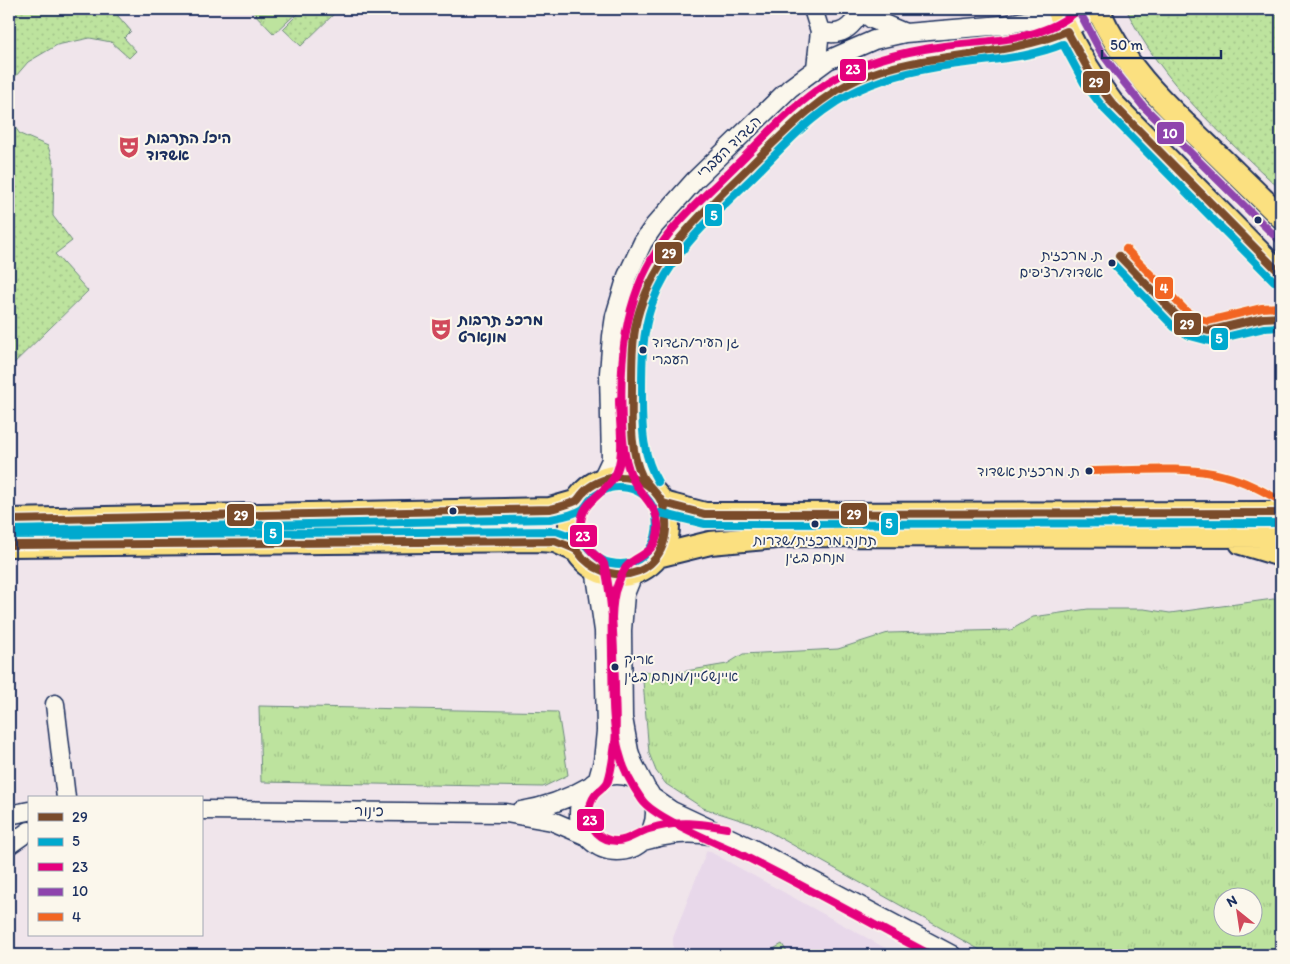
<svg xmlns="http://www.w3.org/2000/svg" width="1290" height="964" font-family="Itim,'Playpen Sans Hebrew',sans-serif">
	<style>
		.built { fill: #e8d8ea }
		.grass { fill: url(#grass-tufts); stroke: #6c897e; fill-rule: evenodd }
		.park { fill: url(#park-dots); stroke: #6c897e }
		.pitch { fill: #bde39e; stroke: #6c897e }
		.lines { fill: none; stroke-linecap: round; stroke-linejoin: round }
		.minor-casing { stroke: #1b2f5e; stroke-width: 21 }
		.major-casing { stroke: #1b2f5e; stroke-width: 26 }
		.minor { stroke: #fbf7ec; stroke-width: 18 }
		.major { stroke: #fbe080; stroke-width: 22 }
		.bus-1-casing { stroke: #fbf7ec; stroke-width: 11 }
		.bus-2-casing { stroke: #fbf7ec; stroke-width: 11 }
		.bus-3-casing { stroke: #fbf7ec; stroke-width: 11 }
		.bus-4-casing { stroke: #fbf7ec; stroke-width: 11 }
		.bus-5-casing { stroke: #fbf7ec; stroke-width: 11 }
		.bus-1 { stroke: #7a4b2a; stroke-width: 8 }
		.bus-2 { stroke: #00a9ce; stroke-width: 8 }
		.bus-3 { stroke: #e5007d; stroke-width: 8 }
		.bus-4 { stroke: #8e44ad; stroke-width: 8 }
		.bus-5 { stroke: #f26522; stroke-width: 8 }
		.bus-dot { fill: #1b2f5e; stroke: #fbf7ec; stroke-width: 2 }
		.labels { text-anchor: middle; stroke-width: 4; stroke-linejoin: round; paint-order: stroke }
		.bus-label { font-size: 14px; fill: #1b2f5e; stroke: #fbf7ec; text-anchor: end }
		.poi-label { font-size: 15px; font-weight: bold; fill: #1b2f5e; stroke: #fbf7ec; text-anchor: start }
		.street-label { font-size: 15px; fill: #1b2f5e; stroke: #fbf7ec }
		.line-badge { stroke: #fbf7ec; stroke-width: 2 }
		.badge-label { font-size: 14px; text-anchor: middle; font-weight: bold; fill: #fff }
	</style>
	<defs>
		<pattern id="grass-tufts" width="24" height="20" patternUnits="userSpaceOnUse" patternTransform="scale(1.25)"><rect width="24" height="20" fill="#bde39e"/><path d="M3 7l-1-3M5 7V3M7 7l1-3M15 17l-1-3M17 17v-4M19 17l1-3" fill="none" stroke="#a2c38a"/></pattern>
		<pattern id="park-dots" width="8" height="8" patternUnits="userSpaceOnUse" patternTransform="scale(1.25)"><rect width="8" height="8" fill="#bde39e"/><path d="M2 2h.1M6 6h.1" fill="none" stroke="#a2c38a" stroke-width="1.8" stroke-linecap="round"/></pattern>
	</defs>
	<rect width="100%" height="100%" fill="#f0e5eb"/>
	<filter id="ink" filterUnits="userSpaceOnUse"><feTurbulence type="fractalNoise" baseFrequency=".02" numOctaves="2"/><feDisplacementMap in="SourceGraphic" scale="10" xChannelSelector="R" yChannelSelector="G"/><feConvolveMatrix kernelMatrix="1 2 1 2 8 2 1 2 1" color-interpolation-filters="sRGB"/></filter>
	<g filter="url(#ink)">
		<!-- built -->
		<path class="built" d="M707,850L898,955H673V938Z"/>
		<!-- grass -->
		<path class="grass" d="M250,9H301L274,34Z
			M1281,598V955H989L759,826L703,808L666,784L656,771L649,753L643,681L644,671L662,675L727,664L743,654L838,649L888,633L1011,630L1033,617L1088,609H1144L1170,613ZM1222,896H1252V926H1222Z
			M259,706L558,712L568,775L543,787L261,782Z"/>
		<!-- park -->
		<path class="park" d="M10,9H112L131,31L124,38L136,51L129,58L111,42L90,38L57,45L28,62L9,84V13Z
			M303,9H339L301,46L283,29Z
			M1126,9H1281V190C1222,134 1162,84 1126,9Z
			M9,119L20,134L48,146L54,165L53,216L72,241L55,254L88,291L9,368Z"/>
		<!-- pitch -->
		<path class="pitch" d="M782,944L789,955H763Z"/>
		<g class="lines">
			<defs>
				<path id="minor" d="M813,9L820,31L816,68
					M859,9L872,19L905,33
					M820,31C835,36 846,33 856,19V9
					M601,481L611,460L609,373L612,336L615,316L627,276L643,242L654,226L695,180L790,88L828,60L874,40L905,33L1003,25L1035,19L1064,9
					M650,487C632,464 633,433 632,404C632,368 631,333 643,299C663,244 709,206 749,167C781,135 812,100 854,81C884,67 917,61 949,56C1003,47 1052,52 1093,9
					M595,568L604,631L606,731L603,761L598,779
					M634,572L625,594L622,630L623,718L629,751L633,763L645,786
					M55,704L66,798
					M579 813a38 38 0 1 1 76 0a38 38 0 1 1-76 0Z
					M652,797L672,811L751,848L952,955
					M201,810L506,813L552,821L587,836
					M521,811C546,807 566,800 588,787
					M9,815L29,811
					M643,841C668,834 689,831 715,836
					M9,845L29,831"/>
				<path id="major" d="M1058,9C1071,44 1090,73 1112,103L1281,274
					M1098,9C1121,63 1162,102 1204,142C1230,167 1255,192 1281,217
					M570 526a49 49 0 1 1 98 0a49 49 0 1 1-98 0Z
					M663,503L705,514L1281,513
					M9,520L550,509L578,501
					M1241,543L1281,555
					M9,545L537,540L555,541L577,551
					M657,556L710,543L799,535L1281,536"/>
			</defs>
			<!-- minor casing -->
			<use href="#minor" class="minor-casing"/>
			<!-- major casing -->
			<use href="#major" class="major-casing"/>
			<!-- minor -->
			<use href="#minor" class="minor"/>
			<!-- major -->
			<use href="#major" class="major"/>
			<defs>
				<path id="bus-1" d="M1119,256L1181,320L1193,327L1208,331L1263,318L1281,317
					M663,503C657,493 648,486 642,476C629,450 632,415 632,387C632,364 632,341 637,319C654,253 706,210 752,164C785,132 816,98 858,79C925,50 1000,60 1067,31L1093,78L1112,103L1281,274
					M663,503L705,514L1281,513
					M9,520L550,509C558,507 568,505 576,501C579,499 580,496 583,493C591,484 605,478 617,477C688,474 679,588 610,573C600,571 591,566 584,559C581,556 579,552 576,550C570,546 562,544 555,541L9,545"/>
				<path id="bus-2" d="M1112,263L1174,327L1190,336L1209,341L1264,328L1281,327
					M658,482C643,457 642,429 642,401C642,369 641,335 652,304C672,249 718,212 758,172C789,141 819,107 860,89C893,74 931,67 966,63C999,59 1032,57 1063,44L1084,83L1105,110L1274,281
					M660,513L705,524L1281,523
					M9,535L556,531C565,534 577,537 584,544C593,552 598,561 611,563C666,574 675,487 618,487C608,487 597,493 590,500C588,503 586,506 583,509C574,515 561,517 550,519L9,530"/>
				<path id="bus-3" d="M619,400C619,421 625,451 617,471C609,494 580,499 581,526C582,536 586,546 593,553C598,558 604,560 605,567C613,606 614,645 615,684C615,704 617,724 615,744C613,757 612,769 608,781C605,788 599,790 595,795C587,806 587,823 597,833C602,838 610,841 617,841C628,841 638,832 649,829C678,820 698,823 727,828
					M931,955C870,923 810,889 748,858C725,846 655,819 642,800C633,787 624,771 620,755C611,723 613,689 612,656C612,635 610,612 615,592C617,585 620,578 623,572C631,554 655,559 658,530C660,508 642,497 633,480C627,467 624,453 623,439C618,366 621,294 668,235C686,212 708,193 728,173C757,145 784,114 817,90C853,63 900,52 944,46C990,40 1043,42 1079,9"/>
				<path id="bus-4" d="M1078,9L1101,52L1115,71L1143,106L1281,242"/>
				<path id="bus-5" d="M1126,249L1187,312L1197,318L1208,321L1262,308L1280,307
					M1089,471C1130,471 1185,465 1225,476C1245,481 1263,491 1281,501"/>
			</defs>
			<!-- bus-1 casing -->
			<use href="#bus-1" class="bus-1-casing"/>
			<!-- bus-2 casing -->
			<use href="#bus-2" class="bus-2-casing"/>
			<!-- bus-3 casing -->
			<use href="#bus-3" class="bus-3-casing"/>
			<!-- bus-4 casing -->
			<use href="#bus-4" class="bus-4-casing"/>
			<!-- bus-5 casing -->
			<use href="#bus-5" class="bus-5-casing"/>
			<!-- bus-1 -->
			<use href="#bus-1" class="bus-1"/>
			<!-- bus-2 -->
			<use href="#bus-2" class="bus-2"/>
			<!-- bus-3 -->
			<use href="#bus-3" class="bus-3"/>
			<!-- bus-4 -->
			<use href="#bus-4" class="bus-4"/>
			<!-- bus-5 -->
			<use href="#bus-5" class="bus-5"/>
		</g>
	</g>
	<!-- icons -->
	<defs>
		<symbol id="theatre-bare" viewBox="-9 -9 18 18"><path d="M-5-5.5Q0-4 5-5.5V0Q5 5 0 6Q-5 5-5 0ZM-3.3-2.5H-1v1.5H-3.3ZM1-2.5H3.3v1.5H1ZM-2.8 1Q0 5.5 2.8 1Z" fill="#d1495b" stroke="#fbf7ec" stroke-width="2.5" paint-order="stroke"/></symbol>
	</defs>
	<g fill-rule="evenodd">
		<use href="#theatre-bare" x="113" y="131" width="32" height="32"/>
		<use href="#theatre-bare" x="425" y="313" width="32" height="32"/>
	</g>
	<!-- markers -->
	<g class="bus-dot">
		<circle cx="1258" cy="220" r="4.5"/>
		<circle cx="1112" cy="263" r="4.5"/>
		<circle cx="643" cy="350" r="4.5"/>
		<circle cx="1089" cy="471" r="4.5"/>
		<circle cx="453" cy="511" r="4.5"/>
		<circle cx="815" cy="524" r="4.5"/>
		<circle cx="615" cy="667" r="4.5"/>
	</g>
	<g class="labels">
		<!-- bus labels -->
		<g class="bus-label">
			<text x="1103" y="260">ת. מרכזית<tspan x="1103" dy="17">אשדוד/רציפים</tspan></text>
			<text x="652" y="347" text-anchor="start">גן העיר/הגדוד<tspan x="652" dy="17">העברי</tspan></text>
			<text x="1080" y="476">ת. מרכזית אשדוד</text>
			<text x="815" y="545" text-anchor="middle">תחנה מרכזית/שדרות<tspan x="815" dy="17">מנחם בגין</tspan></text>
			<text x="624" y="664" text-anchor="start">אריק<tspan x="624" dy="17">איינשטיין/מנחם בגין</tspan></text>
		</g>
		<!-- poi labels -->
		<g class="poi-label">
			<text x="146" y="143">היכל התרבות<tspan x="146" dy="17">אשדוד</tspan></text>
			<text x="458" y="325">מרכז תרבות<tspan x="458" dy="17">מונארט</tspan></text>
		</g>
		<!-- street labels -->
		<g class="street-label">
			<text transform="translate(729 147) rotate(-44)" y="5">הגדוד העברי</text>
			<text transform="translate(369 811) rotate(1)" y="5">כינור</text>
		</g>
	</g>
	<g class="line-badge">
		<rect x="839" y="58" width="28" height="24" rx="5" fill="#e5007d"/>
		<rect x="1082" y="70" width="29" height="24" rx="5" fill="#7a4b2a"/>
		<rect x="1156" y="121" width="29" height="24" rx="5" fill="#8e44ad"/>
		<rect x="704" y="203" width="19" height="24" rx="5" fill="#00a9ce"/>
		<rect x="654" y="241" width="29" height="24" rx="5" fill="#7a4b2a"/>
		<rect x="1154" y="276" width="20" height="24" rx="5" fill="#f26522"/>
		<rect x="1173" y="312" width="29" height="24" rx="5" fill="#7a4b2a"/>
		<rect x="1210" y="327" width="19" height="24" rx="5" fill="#00a9ce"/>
		<rect x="840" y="502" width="28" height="24" rx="5" fill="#7a4b2a"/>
		<rect x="226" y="503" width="29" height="24" rx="5" fill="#7a4b2a"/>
		<rect x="880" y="512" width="19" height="24" rx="5" fill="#00a9ce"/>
		<rect x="263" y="521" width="20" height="24" rx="5" fill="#00a9ce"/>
		<rect x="569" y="524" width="29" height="24" rx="5" fill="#e5007d"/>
		<rect x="576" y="808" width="29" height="24" rx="5" fill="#e5007d"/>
	</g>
	<g class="badge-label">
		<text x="853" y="74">23</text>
		<text x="1096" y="87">29</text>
		<text x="1170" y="138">10</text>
		<text x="714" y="220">5</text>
		<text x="669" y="258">29</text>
		<text x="1164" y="293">4</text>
		<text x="1187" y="329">29</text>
		<text x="1219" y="343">5</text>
		<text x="854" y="519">29</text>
		<text x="241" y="520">29</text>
		<text x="889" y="528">5</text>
		<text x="273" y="538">5</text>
		<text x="583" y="541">23</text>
		<text x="590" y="825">23</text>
	</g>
	<!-- margin -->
	<rect width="1290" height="964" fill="none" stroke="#fbf7ec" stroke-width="30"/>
	<rect x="15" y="15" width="1260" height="934" fill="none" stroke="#1b2f5e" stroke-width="2" filter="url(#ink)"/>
	<!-- legend -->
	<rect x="28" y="796" width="175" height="140" fill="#fbf7ec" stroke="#a1a7b3"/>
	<rect x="38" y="813" width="25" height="8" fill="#7a4b2a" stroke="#a1a7b3"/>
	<text x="72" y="822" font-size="15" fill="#1b2f5e">29</text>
	<rect x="38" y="838" width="25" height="8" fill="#00a9ce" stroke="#a1a7b3"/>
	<text x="72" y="846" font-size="15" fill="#1b2f5e">5</text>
	<rect x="38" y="863" width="25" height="8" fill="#e5007d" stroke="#a1a7b3"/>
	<text x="72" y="872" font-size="15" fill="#1b2f5e">23</text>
	<rect x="38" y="888" width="25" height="8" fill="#8e44ad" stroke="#a1a7b3"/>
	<text x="72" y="896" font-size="15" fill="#1b2f5e">10</text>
	<rect x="38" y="913" width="25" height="8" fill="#f26522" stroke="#a1a7b3"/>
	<text x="72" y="922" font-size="15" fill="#1b2f5e">4</text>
	<!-- north arrow -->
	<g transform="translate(1238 912) rotate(330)"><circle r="24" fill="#fbf7ec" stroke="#a1a7b3"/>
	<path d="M0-4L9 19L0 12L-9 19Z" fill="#d1495b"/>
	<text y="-8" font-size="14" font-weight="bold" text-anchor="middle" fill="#1b2f5e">N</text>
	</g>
	<!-- scale -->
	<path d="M1102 50v8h119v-8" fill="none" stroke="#1b2f5e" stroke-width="2.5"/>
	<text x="1110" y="50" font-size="15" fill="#1b2f5e" stroke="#fbf7ec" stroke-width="4" paint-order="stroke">50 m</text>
</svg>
